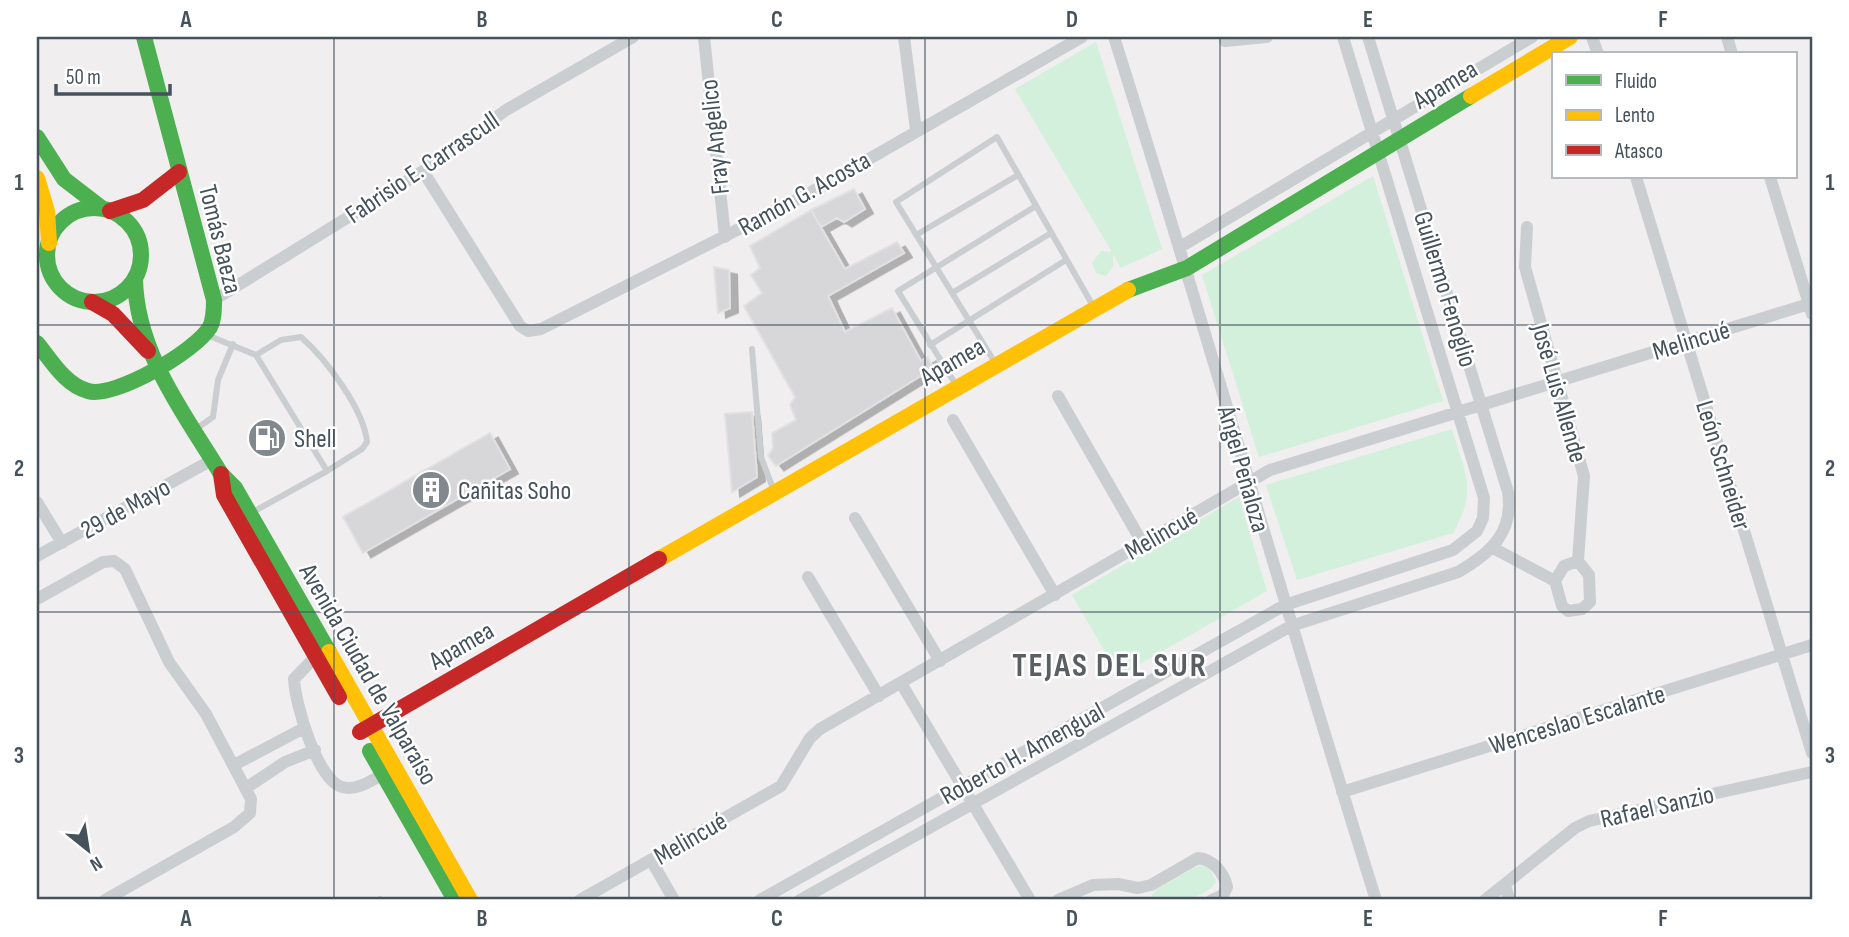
<svg xmlns="http://www.w3.org/2000/svg" width="1849" height="937" font-family="'Sofia Sans Condensed',sans-serif">
	<style>
		.green { fill: #d2f0db }
		.building { fill: #d7d6d9; stroke: #e1e0e2; stroke-width: 2; filter: url(#shadow) }
		.lines { fill: none; stroke-linecap: round; stroke-linejoin: round }
		.lane { stroke: #caced0; stroke-width: 6 }
		.street { stroke: #caced0; stroke-width: 12 }
		.fast { stroke: #4caf50; stroke-width: 16 }
		.slow { stroke: #ffc107; stroke-width: 16 }
		.jam { stroke: #c62828; stroke-width: 16 }
		.grid { fill: none; stroke: #45525c; stroke-width: 2; stroke-opacity: 0.55 }
		.labels { text-anchor: middle; stroke-width: 5; stroke-linejoin: round; paint-order: stroke }
		.street-label { font-size: 26px; fill: #45525c; stroke: #fff }
		.poi-label { font-size: 26px; fill: #45525c; stroke: #fff; text-anchor: start }
		.district-label { font-size: 33px; font-weight: bold; letter-spacing: 2px; fill: #5a5f63; stroke: #fff }
		.neatline { fill: none; stroke: #45525c; stroke-width: 2.5 }
		.grid-label { font-size: 23px; text-anchor: middle; font-weight: bold; fill: #45525c }
	</style>
	<defs>
		<filter id="shadow"><feDropShadow dx="8" dy="4.5" stdDeviation="0" flood-color="#0004"/></filter>
	</defs>
	<rect width="100%" height="100%" fill="#f0eeef"/>
	<!-- green -->
	<path class="green" d="M1096,42L1162,249L1121,268L1113,254V266L1106,276L1096,273L1092,263L1101,251L1112,252L1015,89Z
		M1373,176L1443,401L1259,457L1202,275Z
		M1452,429C1465,474 1478,489 1453,533L1297,580L1266,485Z
		M1239,497L1267,591L1119,676L1072,595Z
		M1207,864L1216,882C1202,902 1174,900 1152,900V895L1157,889L1198,866Z"/>
	<!-- building -->
	<path class="building" d="M854,189L865,209L844,222L837,218L821,227L811,210Z
		M811,210L845,269L897,242L904,253L828,296L845,332L892,308L921,361L928,357L933,368L776,466L768,456L773,448L772,433L796,420L790,405L795,397L744,306L762,293L751,275L760,268L750,246Z
		M714,267L729,270L730,308L718,313Z
		M752,412L757,477L732,492L725,414Z
		M490,433L510,469L363,553L343,517Z"/>
	<g class="lines">
		<!-- lane -->
		<path class="lane" d="M916,235L1018,175
			M952,293L1051,233
			M207,335L256,355L327,471L251,513
			M930,345L1066,260
			M752,349L761,457L774,491
			M256,355L281,340L301,337C325,358 364,409 367,442L362,449L327,471
			M994,361L896,202L997,137L1093,306
			M956,385L898,291L1036,206
			M196,429L213,417L218,380L233,344
			M380,899L381,900"/>
		<!-- street -->
		<path class="street" d="M704,37L725,237
			M904,37L916,130
			M1114,37C1205,324 1286,613 1376,900
			M1592,37L1598,54
			M1727,37L1732,54
			M1225,41L1267,37
			M423,171L520,326L528,331L541,329L806,195L1082,37
			M1636,177L1812,753
			M1770,177L1812,314
			M1527,227L1525,267L1584,476L1578,561L1589,575L1590,602L1582,609L1568,611L1562,606L1555,581L1564,566L1578,561
			M1180,247L1532,37
			M214,300L423,171L506,110L633,37
			M1058,396L1143,544
			M953,420L1055,595
			M37,502L62,543
			M855,518L940,661
			M1493,548L1555,581
			M37,556L212,460
			M808,577L879,696
			M37,599L103,562L114,561L125,569L169,662L206,714L251,799L250,813L234,827L105,900
			M320,652L294,679C295,703 317,780 342,787C356,791 371,781 383,774L386,766
			M901,683L1030,900
			M234,765L304,728
			M246,788L285,762L315,750
			M1342,792L1812,645
			M651,860L674,900
			M1505,884L1509,900
			M580,900L781,786L810,738L820,729L1270,470L1812,303
			M760,900L1285,605L1453,550L1477,531L1483,518L1484,498L1343,37
			M800,900L1291,626L1458,572C1491,553 1514,532 1508,492L1368,37
			M1058,900L1093,885L1118,884L1138,888L1151,885L1198,858C1213,859 1224,873 1227,887L1223,895L1212,900
			M1485,900L1575,828L1589,821L1812,772"/>
		<!-- fast -->
		<path class="fast" d="M37,137L64,179L103,209
			M47 255a47 47 0 1 1 94 0a47 47 0 1 1-94 0Z
			M135,278C136,352 184,413 221,474L235,488L329,652
			M1128,290L1187,268L1471,96
			M37,343C51,360 65,385 88,391C114,399 196,351 210,327C214,319 214,309 214,300L144,37
			M370,751L455,900"/>
		<!-- slow -->
		<path class="slow" d="M1471,96L1570,37
			M37,178L47,211L49,243
			M659,559L1128,290
			M329,652L470,900"/>
		<!-- jam -->
		<path class="jam" d="M110,211L143,200L179,172
			M92,302L113,314L148,351
			M221,474L224,495L339,697
			M360,732L659,559"/>
	</g>
	<!-- grid -->
	<path class="grid" d="M334,37V900M629,37V900M925,37V900M1220,37V900M1515,37V900M37,325H1812M37,612H1812"/>
	<!-- icons -->
	<defs>
		<symbol id="fuel-disc" viewBox="-11 -11 22 22"><circle r="9.5" fill="#81898f" stroke="#fff"/><path d="M-5.5-6h7V0h2V4h1.3V-2.5L3-4.5l.8-.8L6-3V5H2.5V1h-1V6h-7ZM-4.2-4.7v3.2H.2V-4.7Z" fill="#fff"/></symbol>
		<symbol id="building-disc" viewBox="-11 -11 22 22"><circle r="9.5" fill="#81898f" stroke="#fff"/><path d="M-4-6H4V6H1V3H-1V6H-4ZM-2.5-4.3h1.7v1.8h-1.7ZM.8-4.3h1.7v1.8H.8ZM-2.5-1h1.7V.8h-1.7ZM.8-1h1.7V.8H.8Z" fill="#fff"/></symbol>
	</defs>
	<g fill-rule="evenodd">
		<use href="#fuel-disc" x="245" y="416" width="44" height="44"/>
		<use href="#building-disc" x="409" y="468" width="44" height="44"/>
	</g>
	<g class="labels">
		<!-- street labels -->
		<g class="street-label">
			<text transform="translate(1445 84) rotate(-31)" y="9">Apamea</text>
			<text transform="translate(714 137) rotate(-96)" y="9">Fray Angelico</text>
			<text transform="translate(422 167) rotate(-34)" y="9">Fabrisio E. Carrascull</text>
			<text transform="translate(804 193) rotate(-29)" y="9">Ramón G. Acosta</text>
			<text transform="translate(221 239) rotate(76)" y="9">Tomás Baeza</text>
			<text transform="translate(1446 289) rotate(73)" y="9">Guillermo Fenoglio</text>
			<text transform="translate(1691 340) rotate(-17)" y="9">Melincué</text>
			<text transform="translate(952 361) rotate(-30)" y="9">Apamea</text>
			<text transform="translate(1560 393) rotate(74)" y="9">José Luis Allende</text>
			<text transform="translate(1724 465) rotate(73)" y="9">León Schneider</text>
			<text transform="translate(1244 469) rotate(74)" y="9">Ángel Peñaloza</text>
			<text transform="translate(125 508) rotate(-29)" y="9">29 de Mayo</text>
			<text transform="translate(1161 533) rotate(-30)" y="9">Melincué</text>
			<text transform="translate(461 645) rotate(-30)" y="9">Apamea</text>
			<text transform="translate(369 674) rotate(60)" y="9">Avenida Ciudad de Valparaíso</text>
			<text transform="translate(1577 719) rotate(-17)" y="9">Wenceslao Escalante</text>
			<text transform="translate(1022 753) rotate(-29)" y="9">Roberto H. Amengual</text>
			<text transform="translate(1657 806) rotate(-13)" y="9">Rafael Sanzio</text>
			<text transform="translate(690 838) rotate(-30)" y="9">Melincué</text>
		</g>
		<!-- poi labels -->
		<g class="poi-label">
			<text x="294" y="447">Shell</text>
			<text x="458" y="499">Cañitas Soho</text>
		</g>
		<!-- district labels -->
		<g class="district-label">
			<text x="1110" y="676">TEJAS DEL SUR</text>
		</g>
	</g>
	<!-- border -->
	<rect width="1849" height="937" fill="none" stroke="#ffffff" stroke-width="77"/>
	<!-- legend -->
	<rect x="1552" y="52" width="245" height="126" fill="#ffffff" stroke="#b5babe" stroke-width="2"/>
	<rect x="1566" y="75" width="35" height="10" fill="#4caf50" stroke="#b5babe" stroke-width="2"/>
	<text x="1615" y="88" font-size="21" fill="#45525c">Fluido</text>
	<rect x="1566" y="110" width="35" height="10" fill="#ffc107" stroke="#b5babe" stroke-width="2"/>
	<text x="1615" y="122" font-size="21" fill="#45525c">Lento</text>
	<rect x="1566" y="145" width="35" height="10" fill="#c62828" stroke="#b5babe" stroke-width="2"/>
	<text x="1615" y="158" font-size="21" fill="#45525c">Atasco</text>
	<!-- north arrow -->
	<g transform="translate(88 850) rotate(150)" stroke="#ffffff" stroke-width="5" paint-order="stroke">
	<path d="M0-5L12 26L0 18L-12 26Z" fill="#45525c"/>
	<text y="-10" font-size="19" font-weight="bold" text-anchor="middle" fill="#45525c">N</text>
	</g>
	<!-- scale -->
	<path d="M56 84v10h114v-10" fill="none" stroke="#45525c" stroke-width="3.5"/>
	<text x="66" y="84" font-size="21" fill="#45525c" stroke="#ffffff" stroke-width="5" paint-order="stroke">50 m</text>
	<rect x="38" y="38" width="1773" height="860" class="neatline"/>
	<g class="grid-label">
		<text x="186" y="27">A</text>
		<text x="482" y="27">B</text>
		<text x="777" y="27">C</text>
		<text x="1072" y="27">D</text>
		<text x="1368" y="27">E</text>
		<text x="1663" y="27">F</text>
		<text x="19" y="190">1</text>
		<text x="1830" y="190">1</text>
		<text x="19" y="476">2</text>
		<text x="1830" y="476">2</text>
		<text x="19" y="763">3</text>
		<text x="1830" y="763">3</text>
		<text x="186" y="926">A</text>
		<text x="482" y="926">B</text>
		<text x="777" y="926">C</text>
		<text x="1072" y="926">D</text>
		<text x="1368" y="926">E</text>
		<text x="1663" y="926">F</text>
	</g>
</svg>
